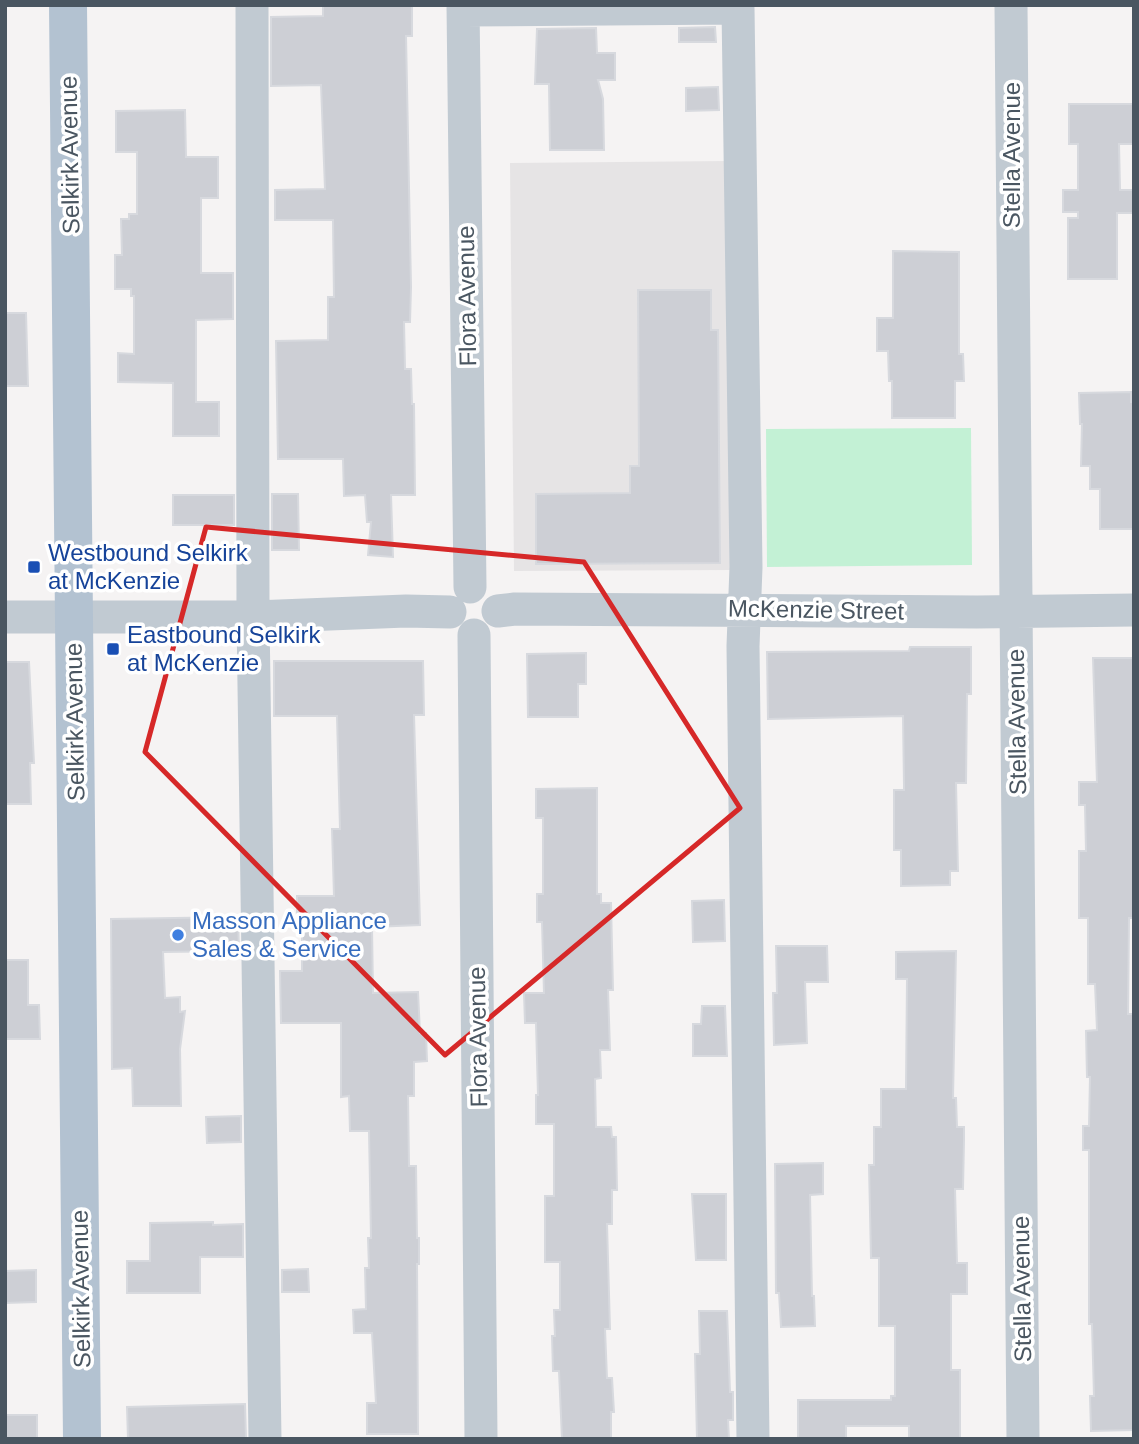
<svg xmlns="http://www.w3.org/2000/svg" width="1139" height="1444" font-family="Arial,sans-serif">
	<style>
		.education { fill: #e6e4e5 }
		.green { fill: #c3f1d5 }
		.building { fill: #cdcfd5; stroke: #d7d9de; stroke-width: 2 }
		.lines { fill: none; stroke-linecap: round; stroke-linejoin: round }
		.minor { stroke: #c1cad2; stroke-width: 33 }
		.major { stroke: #b3c2d1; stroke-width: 38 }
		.marked { fill: none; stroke: #d62828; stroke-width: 5; stroke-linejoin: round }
		.transit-dot { fill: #1a4fb4; stroke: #fff; stroke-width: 2.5 }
		.shop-dot { fill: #3f7fe0; stroke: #fff; stroke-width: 2.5 }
		.labels { text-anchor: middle; stroke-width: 7; stroke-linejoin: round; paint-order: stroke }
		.street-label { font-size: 24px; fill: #4a5661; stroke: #fff }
		.transit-label { font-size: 24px; fill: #164399; stroke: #fff; text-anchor: start }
		.shop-label { font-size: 24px; fill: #366cbe; stroke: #fff; text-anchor: start }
	</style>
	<rect width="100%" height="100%" fill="#f5f3f3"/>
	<!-- education -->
	<path class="education" d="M729,161L732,570L514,571L510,163Z"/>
	<!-- green -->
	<path class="green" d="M971,428L972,565L767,567L766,429Z"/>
	<!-- building -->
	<path class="building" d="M323,5H412V36H406L411,287L410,322H404L405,369H411L412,404H414L415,495H391L393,557L368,555L371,522H367L365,495L344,496L343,459H278L276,341L328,340V297H334L333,220H275V190L325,189L321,85L271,86V17L323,16Z
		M715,27L716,42H679V28Z
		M596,28L597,53H615V80H598L603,99L604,150H550L549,84H535L537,29Z
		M718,87L719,110L686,111V88Z
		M1069,104H1134V144H1119L1120,190H1134V213H1117V279H1068V218H1078V212H1063V190H1078V144H1069Z
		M185,110L186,157H218V198H201V273H233V319L196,320V402H219V436H173V383L118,382V353L134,354V296H131V289H115V255H122L121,219H129V214H137V152H116V111Z
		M893,251L959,252V354H963L964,381H955V418H892V381H889L888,351H877V318H893Z
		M638,290H711V330H718L720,563L536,564V494L630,493V466H639Z
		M5,313H26L28,386H5Z
		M1131,392V402H1134V529H1100V489H1090V466H1081L1082,424H1080L1079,393Z
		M272,494H298L299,550H272Z
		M173,495H234V525H173Z
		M910,647H971V694H967L966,783H956L958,871H950V885L901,886V850H894V790H904V785L903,716L768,719L767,652L909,651Z
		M586,653V684H578V717H528L527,654Z
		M1093,658H1134V918H1129L1128,1014H1134V1430L1091,1431L1090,1396H1094L1092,1324H1089V1150H1083V1126H1089L1090,1077H1087L1086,1031L1097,1030L1095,984H1088V918H1079V851H1086L1085,805H1079V782H1097Z
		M274,661H423L424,715H414L420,925L372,927L373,993L418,992L420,1033H426L427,1061L414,1062V1096H408L409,1166H416L417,1238H419V1264H417L418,1434H367V1403H376L372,1333H354L353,1310L366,1309L365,1268H369L368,1238H371L369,1131H350L349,1096L341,1097V1023H281L280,971H302V926H297V896H334L332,829H340L337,716H274Z
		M5,662H29L34,763H30L31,804H5Z
		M597,788V894H601V903H611L613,990H608L610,1050H600L601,1078L595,1079L596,1127H611L612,1137H616L617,1190H612V1224H607L610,1329H605L607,1378H612L614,1412H611V1439H562L559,1371H553L552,1336H555L554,1310H560V1262H545V1196H554V1124H536V1095H538L536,1023H525L524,993H544L542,922H537V894H543V818H536V789Z
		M724,900L725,941L693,942L692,901Z
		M238,917L239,951L163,952L165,998L180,997V1012L185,1011L180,1049L181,1106H133L132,1068L112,1069L111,919Z
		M776,946H827L828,982H805L807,1043L774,1045L773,993H777Z
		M956,951L953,1098H956L957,1127H964V1140L963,1189H955L957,1263H967V1294H951V1370H960V1439H909V1426H846V1439H798V1400H891V1396H895V1326H879V1258H871L869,1165H874V1127H881V1089H906L907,979H896V952Z
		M5,960H28V1005H39L40,1039H5Z
		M702,1006H725L727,1056H693V1024H701Z
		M241,1116V1142L207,1143L206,1117Z
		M823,1163V1194L810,1195L812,1296H814L815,1326L781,1327L779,1293H776L775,1164Z
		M692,1194H726V1260H696Z
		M213,1222V1225L243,1224V1257H200V1293H127V1261H150V1223Z
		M308,1269L309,1292H282V1270Z
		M36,1270V1302L5,1303V1271Z
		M699,1311H727L730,1392H733V1420H728L729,1439H697L695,1354H700Z
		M245,1404L246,1439H128L127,1407Z
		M5,1415H37V1439H5Z"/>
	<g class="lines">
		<!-- minor -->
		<path class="minor" d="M252,5L253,617L265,1439
			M463,5L470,587
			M1011,5L1023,1439
			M463,10L738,8L746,567L743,646L753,1439
			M498,611L515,609L977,612L1134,610
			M5,617H253L406,611L450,612
			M474,635L481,1439"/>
		<!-- major -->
		<path class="major" d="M68,5L82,1439"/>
	</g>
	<!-- marked area -->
	<path class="marked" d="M206,527L584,562L740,808L445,1055L145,752Z"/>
	<!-- markers -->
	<g class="transit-dot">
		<rect x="27" y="560" width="14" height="14" rx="3.5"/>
		<rect x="106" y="642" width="14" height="14" rx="3.5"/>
	</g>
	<circle class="shop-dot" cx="178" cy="935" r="7"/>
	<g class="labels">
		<!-- street labels -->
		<g class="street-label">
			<text transform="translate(70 155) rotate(-91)" y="8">Selkirk Avenue</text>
			<text transform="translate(1012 155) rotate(-90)" y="8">Stella Avenue</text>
			<text transform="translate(467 296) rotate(-91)" y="8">Flora Avenue</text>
			<text transform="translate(816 610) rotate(1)" y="8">McKenzie Street</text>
			<text transform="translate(75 722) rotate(-91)" y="8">Selkirk Avenue</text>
			<text transform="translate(1017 722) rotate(-91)" y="8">Stella Avenue</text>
			<text transform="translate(478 1037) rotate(-91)" y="8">Flora Avenue</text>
			<text transform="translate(81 1289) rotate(-91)" y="8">Selkirk Avenue</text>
			<text transform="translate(1022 1289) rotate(-91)" y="8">Stella Avenue</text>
		</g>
		<!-- transit labels -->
		<g class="transit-label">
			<text x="48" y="561">Westbound Selkirk<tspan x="48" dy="28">at McKenzie</tspan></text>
			<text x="127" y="643">Eastbound Selkirk<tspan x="127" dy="28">at McKenzie</tspan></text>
		</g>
		<!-- shop labels -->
		<g class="shop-label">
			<text x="192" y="929">Masson Appliance<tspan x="192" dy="28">Sales &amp; Service</tspan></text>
		</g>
	</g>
	<!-- border -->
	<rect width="1139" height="1444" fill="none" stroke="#4a5661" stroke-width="14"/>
</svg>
